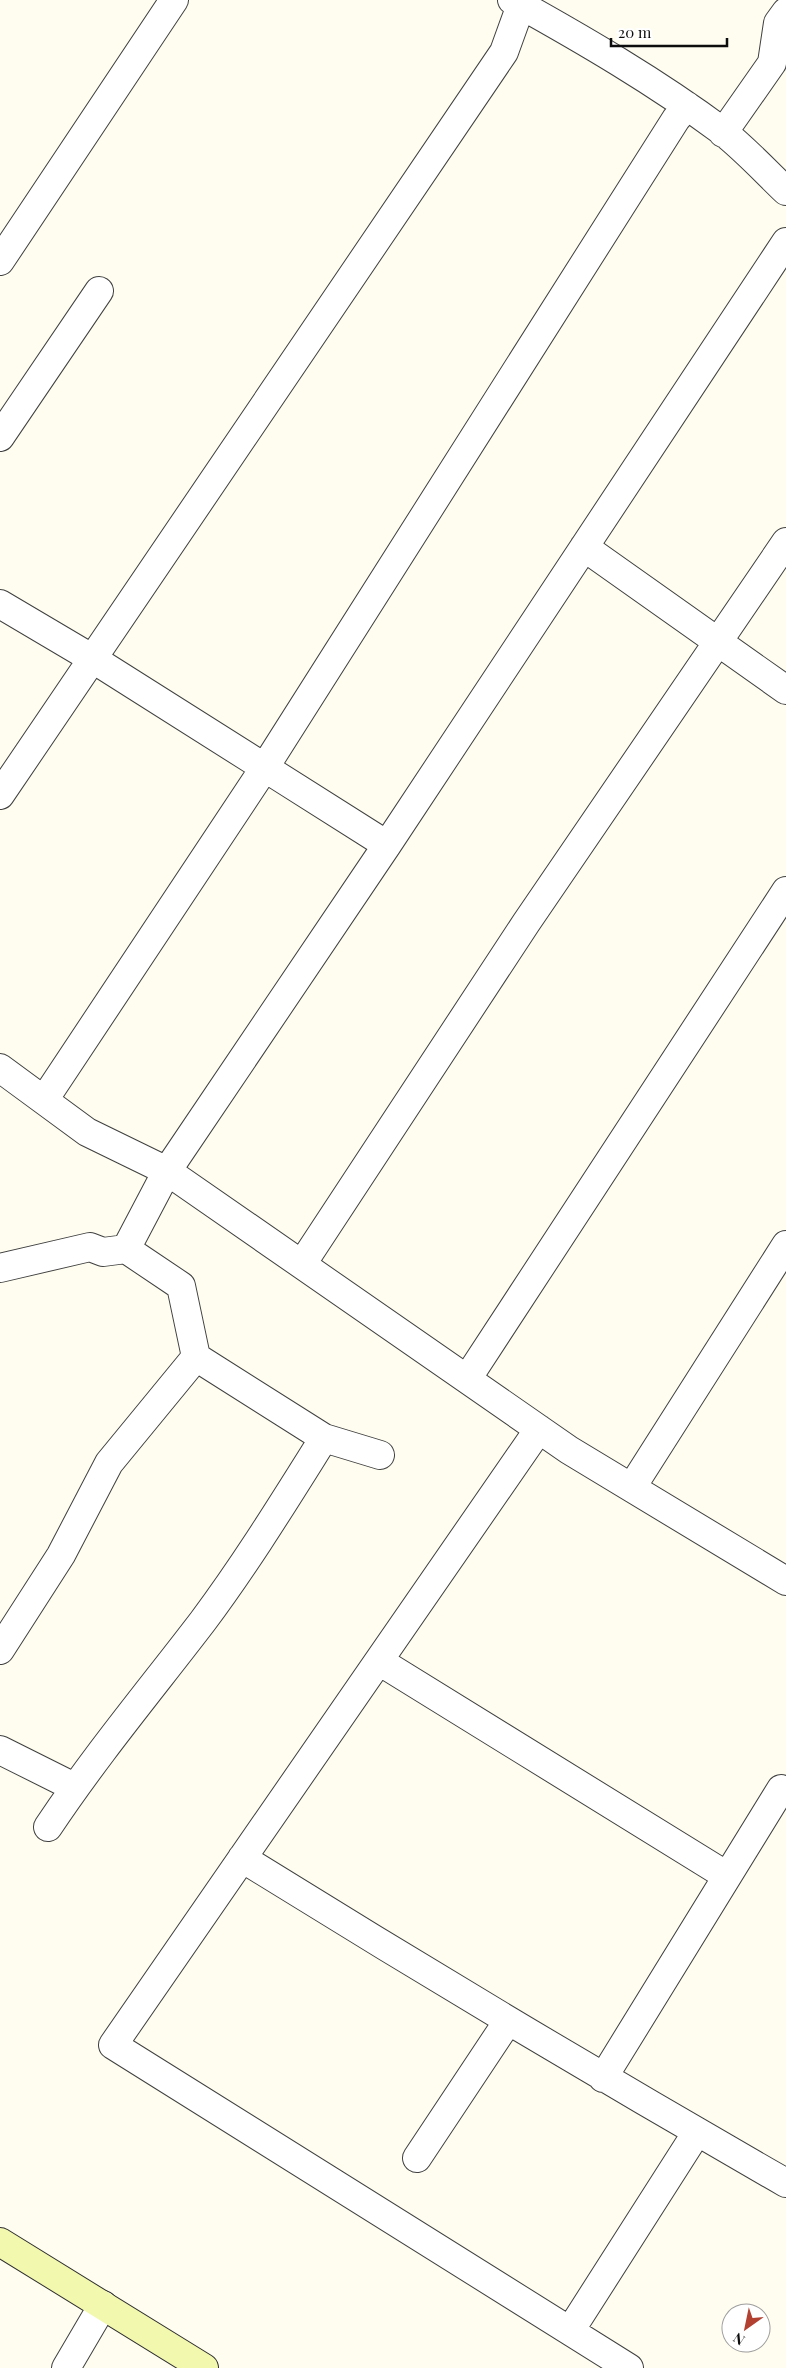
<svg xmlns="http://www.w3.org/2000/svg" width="786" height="2368" font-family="'Playfair Display',serif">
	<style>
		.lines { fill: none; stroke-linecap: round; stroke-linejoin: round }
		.street-casing { stroke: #404040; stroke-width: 30 }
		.secondary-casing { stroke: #2f2f2f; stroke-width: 30 }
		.street { stroke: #fff; stroke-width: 28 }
		.secondary { stroke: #f3f8af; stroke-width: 28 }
	</style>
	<rect width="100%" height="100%" fill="#fefdef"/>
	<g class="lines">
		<defs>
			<path id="street" d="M512,0C584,40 656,82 722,131C745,149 765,171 786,191
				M723,133L772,63L778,23L786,12
				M0,261L174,0
				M0,437L99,291
				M584,547L786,690
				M0,604L93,659L387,845
				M0,795L504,52L521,5
				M0,1068L87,1132L167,1171L569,1450L786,1581
				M44,1100L265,767L676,119L687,106
				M302,1264L526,923L786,542
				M0,1268L90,1247L103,1252L126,1249L167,1171L387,845L786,242
				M196,1357L324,1438L380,1455
				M467,1379L786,891
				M539,1429L113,2045L629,2368
				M632,1487L786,1245
				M0,1650L61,1555L109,1463L196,1357L181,1286L126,1249
				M379,1661L727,1876
				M0,1750L74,1787
				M48,1827C96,1755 151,1689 203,1621C247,1562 285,1500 324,1438
				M242,1858C422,1970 603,2078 786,2183
				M603,2078L781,1789
				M417,2158L508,2021
				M570,2331L697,2132
				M66,2368L103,2305"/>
			<path id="secondary" d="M0,2242L204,2368"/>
		</defs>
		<!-- street casing -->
		<use href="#street" class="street-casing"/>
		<!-- secondary casing -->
		<use href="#secondary" class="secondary-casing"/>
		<!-- street -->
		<use href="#street" class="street"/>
		<!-- secondary -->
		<use href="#secondary" class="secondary"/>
	</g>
	<!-- north arrow -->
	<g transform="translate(746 2328) rotate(213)"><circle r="24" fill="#ffffff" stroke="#9e9e9e"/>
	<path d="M0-4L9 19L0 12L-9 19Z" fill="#b24131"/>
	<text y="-8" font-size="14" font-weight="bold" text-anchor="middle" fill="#0d0d0d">N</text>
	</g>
	<!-- scale -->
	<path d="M611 38v8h116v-8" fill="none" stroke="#0d0d0d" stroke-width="2.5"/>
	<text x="618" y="38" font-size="15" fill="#0d0d0d" stroke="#ffffff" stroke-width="4" paint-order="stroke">20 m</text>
</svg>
